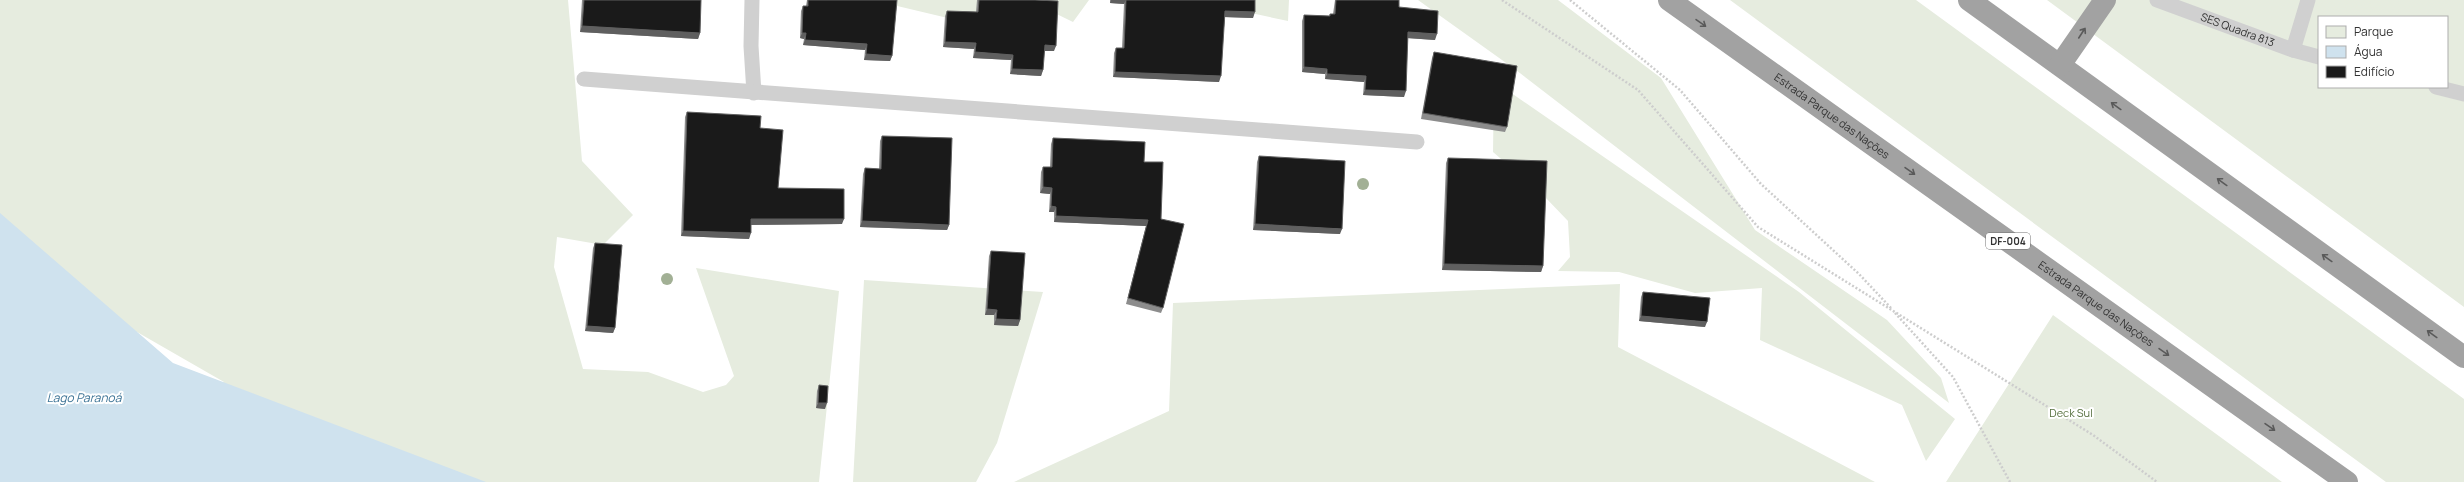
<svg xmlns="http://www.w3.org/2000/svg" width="2464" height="482" font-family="Manrope,sans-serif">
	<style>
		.green { fill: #e6ecdf; fill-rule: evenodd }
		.water { fill: #cfe2ee }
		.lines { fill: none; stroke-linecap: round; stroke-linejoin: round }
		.path { stroke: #cdcdcd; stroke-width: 2.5; stroke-dasharray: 2 2; stroke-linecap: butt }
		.service { stroke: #d0d0d0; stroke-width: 15 }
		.trunk { stroke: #a2a2a2; stroke-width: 22 }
		.tree { fill: #a2b095 }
		.wall { fill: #8c8c8c }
		.shaded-wall { fill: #5f5f5f }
		.building { fill: #1a1a1a; stroke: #5f5f5f }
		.oneway { stroke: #5a5a5a }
		.labels { text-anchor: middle; stroke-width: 4; stroke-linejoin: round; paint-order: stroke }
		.shield { fill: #fff; stroke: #707070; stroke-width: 1 }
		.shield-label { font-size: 10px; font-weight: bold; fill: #333 }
		.street-label { font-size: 11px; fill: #333; stroke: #fff }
		.park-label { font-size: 11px; fill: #56703f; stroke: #fff }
		.water-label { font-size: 12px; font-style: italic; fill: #3f7597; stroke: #fff }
	</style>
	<rect width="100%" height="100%" fill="#fff"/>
	<!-- green -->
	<path class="green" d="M0,0H568L582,161L633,215L603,245L557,237L554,267L583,369L648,372L703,392L726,385L734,376L696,268L839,291L819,482H273L114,428L224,382L137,332L0,343Z
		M872,0H987L973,24Z
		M1028,0H1089L1073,22Z
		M1190,0H1289L1288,21Z
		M1418,0H1558L1661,78L1755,230L1887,320L1941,378L1949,403L1516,70Z
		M1730,0H1916L2464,399V482H2386Z
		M2047,0H2464V307ZM2319,17H2447V87H2319Z
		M1494,81L1799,292L1955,419L1926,461L1902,405L1760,340L1762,288L1695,293L1619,272L1558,271L1570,257L1568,221L1544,196L1493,152Z
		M864,280L1043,292L997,443L976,482H853Z
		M1620,284L1618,347L1875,482H1014L1169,411L1173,303Z
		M2053,315L2282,482H1946Z"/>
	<!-- water -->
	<path class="water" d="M0,213L173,363L486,482H0Z"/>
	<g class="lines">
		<!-- path -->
		<path class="path" d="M1502,0L1638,90L1758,227L2093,435L2157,482
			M1570,0L1680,90L1761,184L1859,274L1891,308
			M1895,313L1953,377L2010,482"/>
		<!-- service -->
		<g class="service">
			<path d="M752,0L751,46L754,93"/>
			<path id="s1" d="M2157,0L2293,50L2319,57"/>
			<path d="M2293,50L2308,0"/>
			<path d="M584,79L1417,142"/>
			<path d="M2436,87L2464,94"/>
		</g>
		<!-- trunk -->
		<g class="trunk">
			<path id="s2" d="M1669,0L2347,482"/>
			<path d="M1969,0L2464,357"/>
			<path d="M2060,65L2105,0"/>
		</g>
	</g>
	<!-- trees -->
	<g class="tree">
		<circle cx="1363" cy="184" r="6"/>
		<circle cx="667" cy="279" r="6"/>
	</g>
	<!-- wall -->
	<path class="wall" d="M582,0H701L700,33L698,39L580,32Z
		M807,0H897L892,56L890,61L864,60L865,50L803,45L804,39L800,38L801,11L803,6H806Z
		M977,0H1035L1054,51H1044L1043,70L1041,76L1010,74L1011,60L973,58L974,49L943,47L945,16L947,11L976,12Z
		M1110,0H1255L1253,18L1225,17L1219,82L1113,77L1114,53L1116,48H1122L1124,4L1110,3Z
		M1335,0H1399V7L1435,40L1408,38L1404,97L1363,95L1364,82L1325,79V74L1302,72V21L1304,15L1329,16L1330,14H1333Z
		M1434,52L1507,127L1505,132L1421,119L1432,58Z
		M687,112L760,128L778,188L842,224L751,225L749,239L681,236L685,117Z
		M882,136L949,225L947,230L860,227L863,174L865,168L879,169L880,141Z
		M1053,138L1144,162L1161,219L1163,308L1161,313L1126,304L1146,226L1054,222V212H1049L1050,194L1040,193L1041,172L1043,167H1050L1051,144Z
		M1259,156L1340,234L1253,230L1257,162Z
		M1448,158L1543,266L1541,272L1442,270L1446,163Z
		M595,243L615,328L613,333L585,331L593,248Z
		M991,251L1020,320L1018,326L994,325V315H985L989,256Z
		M1643,292L1705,327L1639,321L1641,297Z
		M819,385L825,409L816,408L817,391Z"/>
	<!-- shaded-wall -->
	<path class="shaded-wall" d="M1111,0H1126L1124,4L1110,3Z
		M1225,11L1255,12L1253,18L1223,17Z
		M582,26L700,33L698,39L580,32Z
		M1408,32L1437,34L1435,40L1406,38Z
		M802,33H806L804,39L800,38Z
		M805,40L867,44L865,50L803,45Z
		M945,42L976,43L974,49L943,47Z
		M1045,45L1056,46L1054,51H1043Z
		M975,52L1013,55L1011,60L973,58Z
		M866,54L892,56L890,61L864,60Z
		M1304,67L1327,69L1325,74L1302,72Z
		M1012,69L1043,70L1041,76L1010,74Z
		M1115,72L1221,76L1219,82L1113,77Z
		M1327,74L1366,76L1364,82L1325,79Z
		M1365,90L1406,91L1404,97L1363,95Z
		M1043,187L1052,188L1050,194L1040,193Z
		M1051,206L1056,207L1054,212H1049Z
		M1056,216L1148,220L1146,226L1054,222Z
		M751,219H844L842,224L749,225Z
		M862,221L949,225L947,230L860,227Z
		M1255,224L1342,229L1340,234L1253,230Z
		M683,231L751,233L749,239L681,236Z
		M1444,264L1543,266L1541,272L1442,270Z
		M987,309L997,310L994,315H985Z
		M1641,316L1707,322L1705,327L1639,321Z
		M996,319L1020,320L1018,326L994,325Z
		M587,326L615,328L613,333L585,331Z
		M818,403H827L825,409L816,408Z"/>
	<!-- building -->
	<path class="building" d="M584,0H701L700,33L582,26Z
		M808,0H897L892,56L866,54L867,44L805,40L806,33H802L803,6H808Z
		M979,0H1035L1058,1L1056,46L1045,45L1043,70L1012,69L1013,55L975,52L976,43L945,42L947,11L978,12Z
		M1126,0H1255V12L1225,11L1221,76L1115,72L1116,48H1124Z
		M1336,0H1399V7L1438,11L1437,34L1408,32L1406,91L1365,90L1366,76L1327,74V69L1304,67V15L1330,16V14H1335Z
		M1434,52L1517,66L1507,127L1423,113Z
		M687,112L761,116L760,128L783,130L778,188L844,189V219H751V233L683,231Z
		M882,136L952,138L949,225L862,221L865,168L881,169Z
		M1053,138L1145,142L1144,162H1163L1161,219L1184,224L1163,308L1128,298L1148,220L1056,216V207L1051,206L1052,188L1043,187V167H1052Z
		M1259,156L1345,161L1342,229L1255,224Z
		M1448,158L1547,161L1543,266L1444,264Z
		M595,243L622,245L615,328L587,326Z
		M991,251L1025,253L1020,320L996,319L997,310L987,309Z
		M1643,292L1710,298L1707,322L1641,316Z
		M819,385L828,386L827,403H818Z"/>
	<!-- one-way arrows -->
	<defs><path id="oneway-shaft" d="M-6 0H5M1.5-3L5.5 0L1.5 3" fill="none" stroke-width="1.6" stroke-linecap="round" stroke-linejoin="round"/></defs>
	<g class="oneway">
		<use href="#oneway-shaft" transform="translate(1701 23) rotate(35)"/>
		<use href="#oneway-shaft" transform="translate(2082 33) rotate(-57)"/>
		<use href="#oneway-shaft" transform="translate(2116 106) rotate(-144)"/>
		<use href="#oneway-shaft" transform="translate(1910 171) rotate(35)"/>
		<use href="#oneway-shaft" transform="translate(2222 182) rotate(-144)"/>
		<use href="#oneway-shaft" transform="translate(2327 258) rotate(-144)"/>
		<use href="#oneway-shaft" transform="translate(2432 334) rotate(-144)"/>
		<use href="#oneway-shaft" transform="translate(2164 352) rotate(35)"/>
		<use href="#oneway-shaft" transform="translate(2270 427) rotate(35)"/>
	</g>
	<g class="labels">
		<!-- shield labels -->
		<rect class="shield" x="1986" y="233" width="44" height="16" rx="3"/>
		<g class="shield-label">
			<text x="2008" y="245">DF-004</text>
		</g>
		<!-- street labels -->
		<g class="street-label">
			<text dy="4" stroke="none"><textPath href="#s1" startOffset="86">SES Quadra 813</textPath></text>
			<text dy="4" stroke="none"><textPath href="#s2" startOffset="200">Estrada Parque das Nações</textPath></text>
			<text dy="4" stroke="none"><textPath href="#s2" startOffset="524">Estrada Parque das Nações</textPath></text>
		</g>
		<!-- park labels -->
		<g class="park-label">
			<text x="2071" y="417">Deck Sul</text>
		</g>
		<!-- water labels -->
		<g class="water-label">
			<text x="84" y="402">Lago Paranoá</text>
		</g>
	</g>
	<!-- legend -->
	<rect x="2318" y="16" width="130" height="72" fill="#ffffff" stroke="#adadad"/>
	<rect x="2326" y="26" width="20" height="12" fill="#e6ecdf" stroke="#adadad"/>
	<text x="2354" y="36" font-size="12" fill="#333333">Parque</text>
	<rect x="2326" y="46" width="20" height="12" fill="#cfe2ee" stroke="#adadad"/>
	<text x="2354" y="56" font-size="12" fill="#333333">Água</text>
	<rect x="2326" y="66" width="20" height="12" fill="#1a1a1a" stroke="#adadad"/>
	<text x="2354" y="76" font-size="12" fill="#333333">Edifício</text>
</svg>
